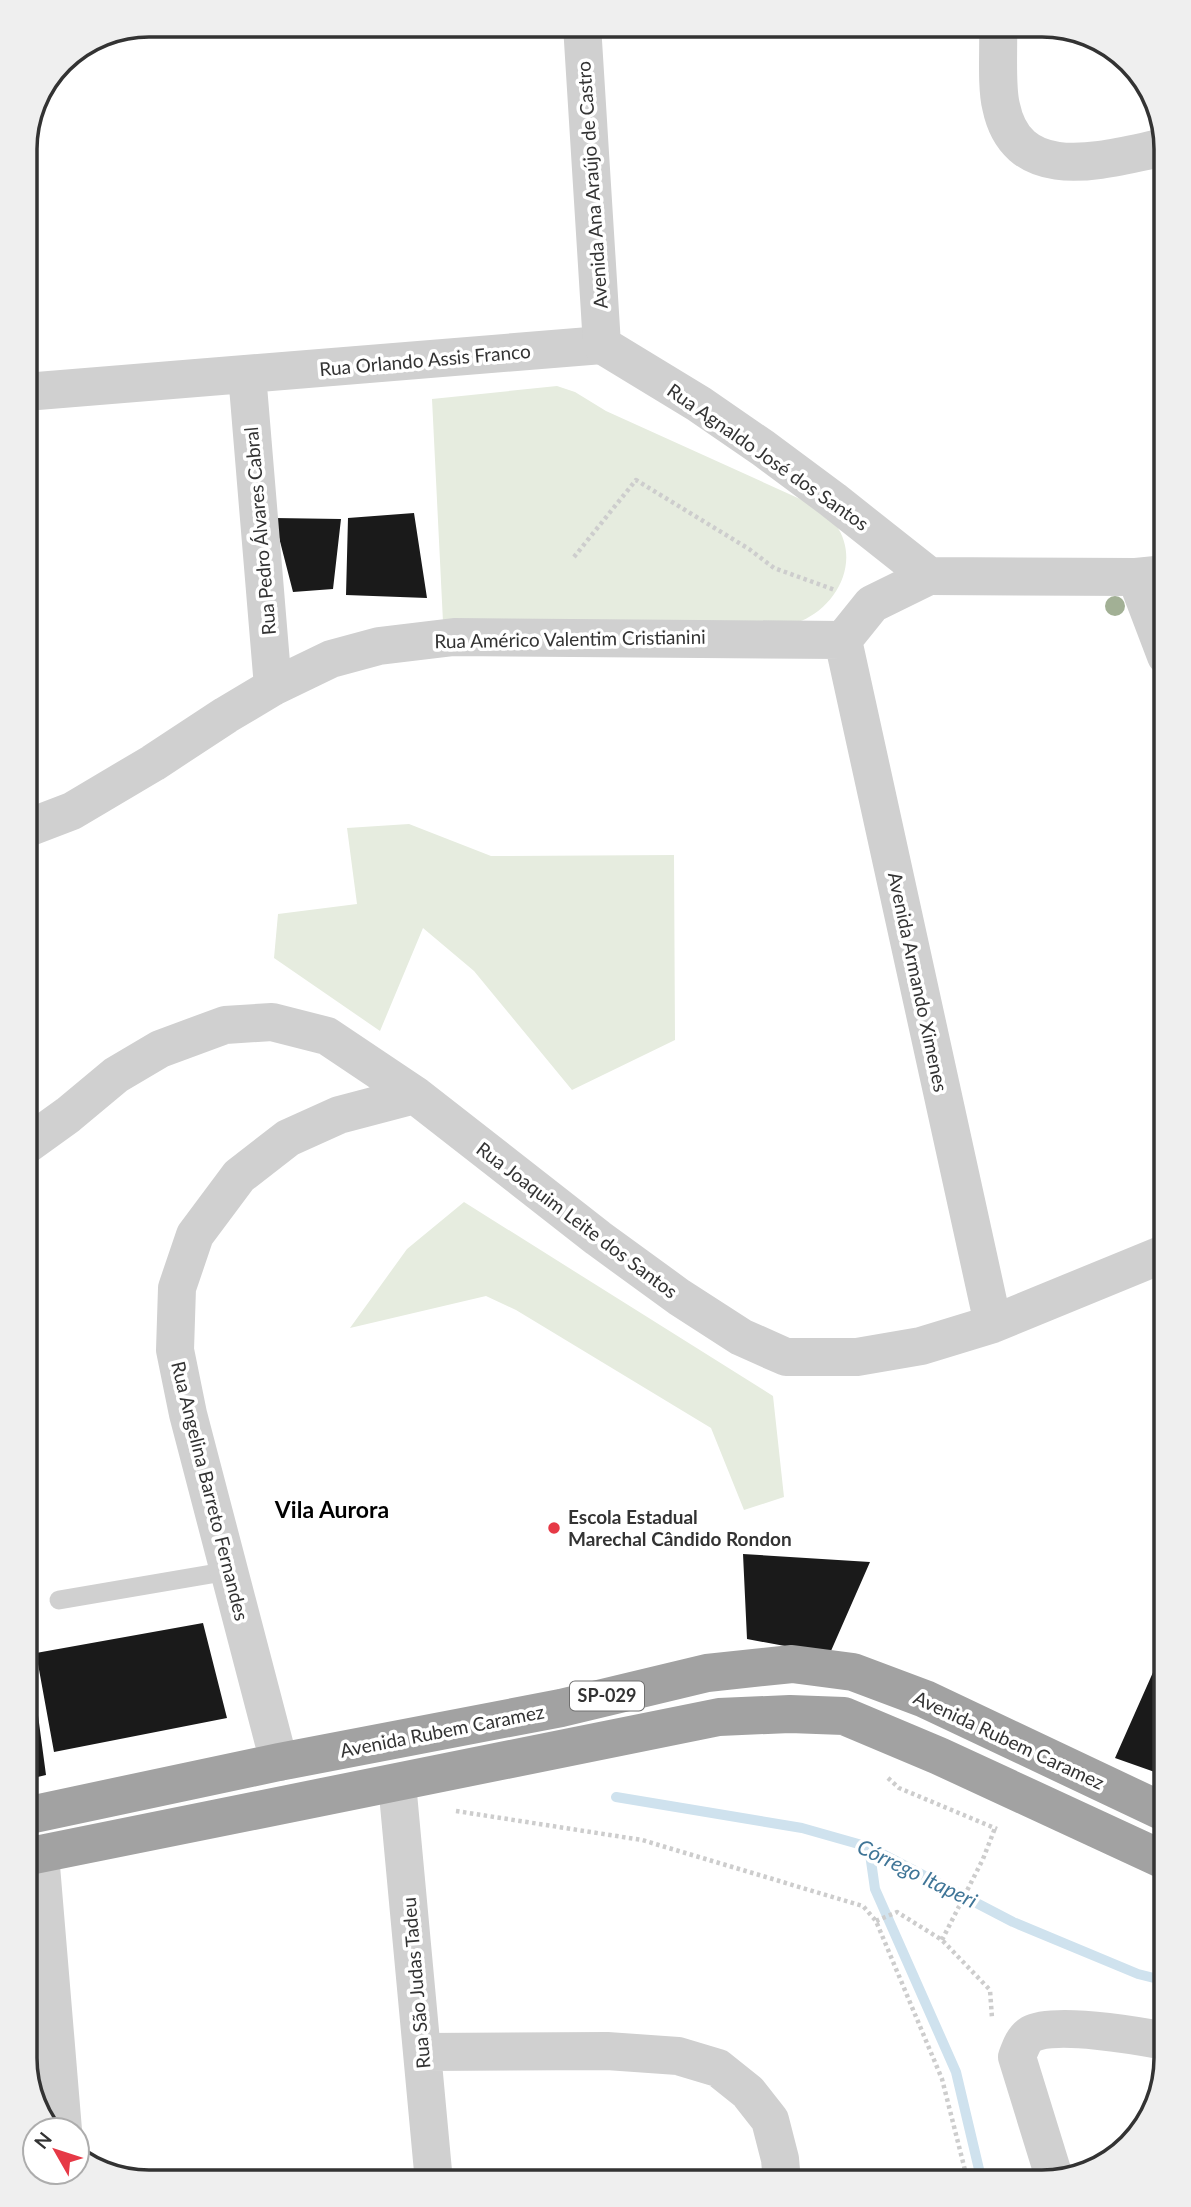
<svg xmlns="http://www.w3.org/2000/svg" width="1191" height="2207" font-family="Lato,sans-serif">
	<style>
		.green { fill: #e6ecdf }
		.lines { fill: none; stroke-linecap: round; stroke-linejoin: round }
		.stream { stroke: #cfe2ee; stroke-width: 10 }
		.building { fill: #1a1a1a }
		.path { stroke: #cdcdcd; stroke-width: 4.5; stroke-dasharray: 3.5 3.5; stroke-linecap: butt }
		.service { stroke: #d0d0d0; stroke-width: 19 }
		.minor { stroke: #d0d0d0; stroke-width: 38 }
		.tertiary { stroke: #d0d0d0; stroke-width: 38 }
		.trunk { stroke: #a2a2a2; stroke-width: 38 }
		.tree { fill: #a2b095 }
		.poi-dot { fill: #e63946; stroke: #fff; stroke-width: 2.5 }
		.labels { text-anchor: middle; stroke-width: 7; stroke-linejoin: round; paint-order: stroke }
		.shield { fill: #fff; stroke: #707070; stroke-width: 2 }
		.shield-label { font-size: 18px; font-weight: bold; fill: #333 }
		.street-label { font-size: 19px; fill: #333; stroke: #fff }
		.poi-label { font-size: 19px; font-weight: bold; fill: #333; stroke: #fff; text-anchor: start }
		.water-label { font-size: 21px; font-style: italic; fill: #3f7597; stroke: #fff }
		.quarter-label { font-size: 23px; font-weight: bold; fill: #000; stroke: #fff }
		.rim { fill: none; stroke: #333; stroke-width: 3.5 }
	</style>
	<rect width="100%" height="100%" fill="#fff"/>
	<!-- green -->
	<path class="green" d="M557,386L575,392L606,411L820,508C825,514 831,519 836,525C861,561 837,606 801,621L443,622L432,399Z
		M409,824L491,856L674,855L675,1040L572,1090L474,971L423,928L380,1031L274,958L278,914L357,904L347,828Z
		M464,1202L773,1396L784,1497L744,1510L711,1428L516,1310L486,1296L350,1328L407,1249Z"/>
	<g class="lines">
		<!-- stream -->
		<path class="stream" d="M616,1797L802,1828L869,1847L1013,1922L1138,1974L1166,1981
			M869,1847L875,1889L956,2072L982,2182"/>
	</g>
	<!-- building -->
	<path class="building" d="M414,513L427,598L346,595L348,518Z
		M274,518L341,519L333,589L293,592Z
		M743,1554L870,1562L827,1660L785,1646L747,1639Z
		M203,1623L227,1718L54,1752L36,1653Z
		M1166,1643V1776L1115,1758Z
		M29,1648L46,1775L25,1780V1650Z"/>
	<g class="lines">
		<!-- path -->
		<path class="path" d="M574,557L636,480L749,549L774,568L835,590
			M888,1778L899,1788L997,1829
			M456,1811L642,1840L863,1906L876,1921L942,2079L968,2182
			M876,1921L897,1912L942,1940L990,1990L992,2018
			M942,1940L983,1859L995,1828"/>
		<!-- service -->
		<path class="service" d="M59,1600L229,1571"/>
		<!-- minor -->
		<path class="minor" d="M998,25C999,47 996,86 1001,106C1018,189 1108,158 1166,147
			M247,374L273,687
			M25,392L602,345
			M1136,577L1166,656
			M843,640L993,1324
			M25,829L72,811L153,763L226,715L273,687L331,659L379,646L454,637L843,640L872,604L929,576
			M25,1146L68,1115L116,1075L160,1049L225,1025L272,1022L327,1036L415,1095L598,1238L679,1297L741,1337L786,1357H857L921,1346L993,1324L1166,1253
			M279,1762L188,1414L175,1350L177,1288L195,1235L239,1176L288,1138L339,1115L415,1095
			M397,1783L434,2182
			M40,1854L63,2130
			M424,2052L607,2051L678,2056L718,2068L748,2092L770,2120L780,2159L782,2182
			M1055,2180L1017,2057C1020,2049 1023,2039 1031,2034C1054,2021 1139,2036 1166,2041"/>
		<!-- tertiary -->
		<path class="tertiary" d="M582,25L602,345L699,404L763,448L833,500L929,576L1136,577L1166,574"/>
		<!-- trunk -->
		<path class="trunk" d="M25,1816L279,1762L561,1708L707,1673L792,1664L853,1672L925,1699L1166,1813
			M25,1857L719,1717L790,1714L844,1716L939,1756L1166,1861"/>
	</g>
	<!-- trees -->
	<circle class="tree" cx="1115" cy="606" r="10"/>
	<!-- markers -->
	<circle class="poi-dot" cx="554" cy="1528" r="7"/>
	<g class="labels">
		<!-- shield labels -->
		<rect class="shield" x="570" y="1681.5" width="74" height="29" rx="5"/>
		<g class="shield-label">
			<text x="607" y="1702">SP-029</text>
		</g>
		<!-- street labels -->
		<g class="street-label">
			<text transform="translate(592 185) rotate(-94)" y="7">Avenida Ana Araújo de Castro</text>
			<text transform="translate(425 360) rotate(-5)" y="7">Rua Orlando Assis Franco</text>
			<text transform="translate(768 457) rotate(35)" y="7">Rua Agnaldo José dos Santos</text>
			<text transform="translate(260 531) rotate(-95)" y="7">Rua Pedro Álvares Cabral</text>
			<text transform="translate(570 639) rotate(-1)" y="7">Rua Américo Valentim Cristianini</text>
			<text transform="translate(918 982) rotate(78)" y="7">Avenida Armando Ximenes</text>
			<text transform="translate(577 1220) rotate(37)" y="7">Rua Joaquim Leite dos Santos</text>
			<text transform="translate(210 1491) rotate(76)" y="7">Rua Angelina Barreto Fernandes</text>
			<text transform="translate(442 1731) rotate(-11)" y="7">Avenida Rubem Caramez</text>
			<text transform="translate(1009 1740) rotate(25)" y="7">Avenida Rubem Caramez</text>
			<text transform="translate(416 1983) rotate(-95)" y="7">Rua São Judas Tadeu</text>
		</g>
		<!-- poi labels -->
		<g class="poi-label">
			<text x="568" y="1524">Escola Estadual<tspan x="568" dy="22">Marechal Cândido Rondon</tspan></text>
		</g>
		<!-- water labels -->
		<g class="water-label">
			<text transform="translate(917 1874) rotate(26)" y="7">Córrego Itaperi</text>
		</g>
		<!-- quarter labels -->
		<g class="quarter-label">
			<text x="332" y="1518">Vila Aurora</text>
		</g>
	</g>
	<!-- crop -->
	<path d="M0 0H1191V2207H0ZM149 37H1042A112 112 0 0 1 1154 149V2058A112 112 0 0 1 1042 2170H149A112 112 0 0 1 37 2058V149A112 112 0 0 1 149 37Z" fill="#efefef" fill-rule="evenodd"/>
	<path class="rim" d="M149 37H1042A112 112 0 0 1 1154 149V2058A112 112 0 0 1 1042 2170H149A112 112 0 0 1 37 2058V149A112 112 0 0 1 149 37Z"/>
	<!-- north arrow -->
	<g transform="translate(56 2151) rotate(309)"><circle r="33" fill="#ffffff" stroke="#adadad" stroke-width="2"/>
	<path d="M0-5L12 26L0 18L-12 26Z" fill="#e63946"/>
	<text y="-10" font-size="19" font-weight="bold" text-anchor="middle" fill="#333333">N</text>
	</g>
</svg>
